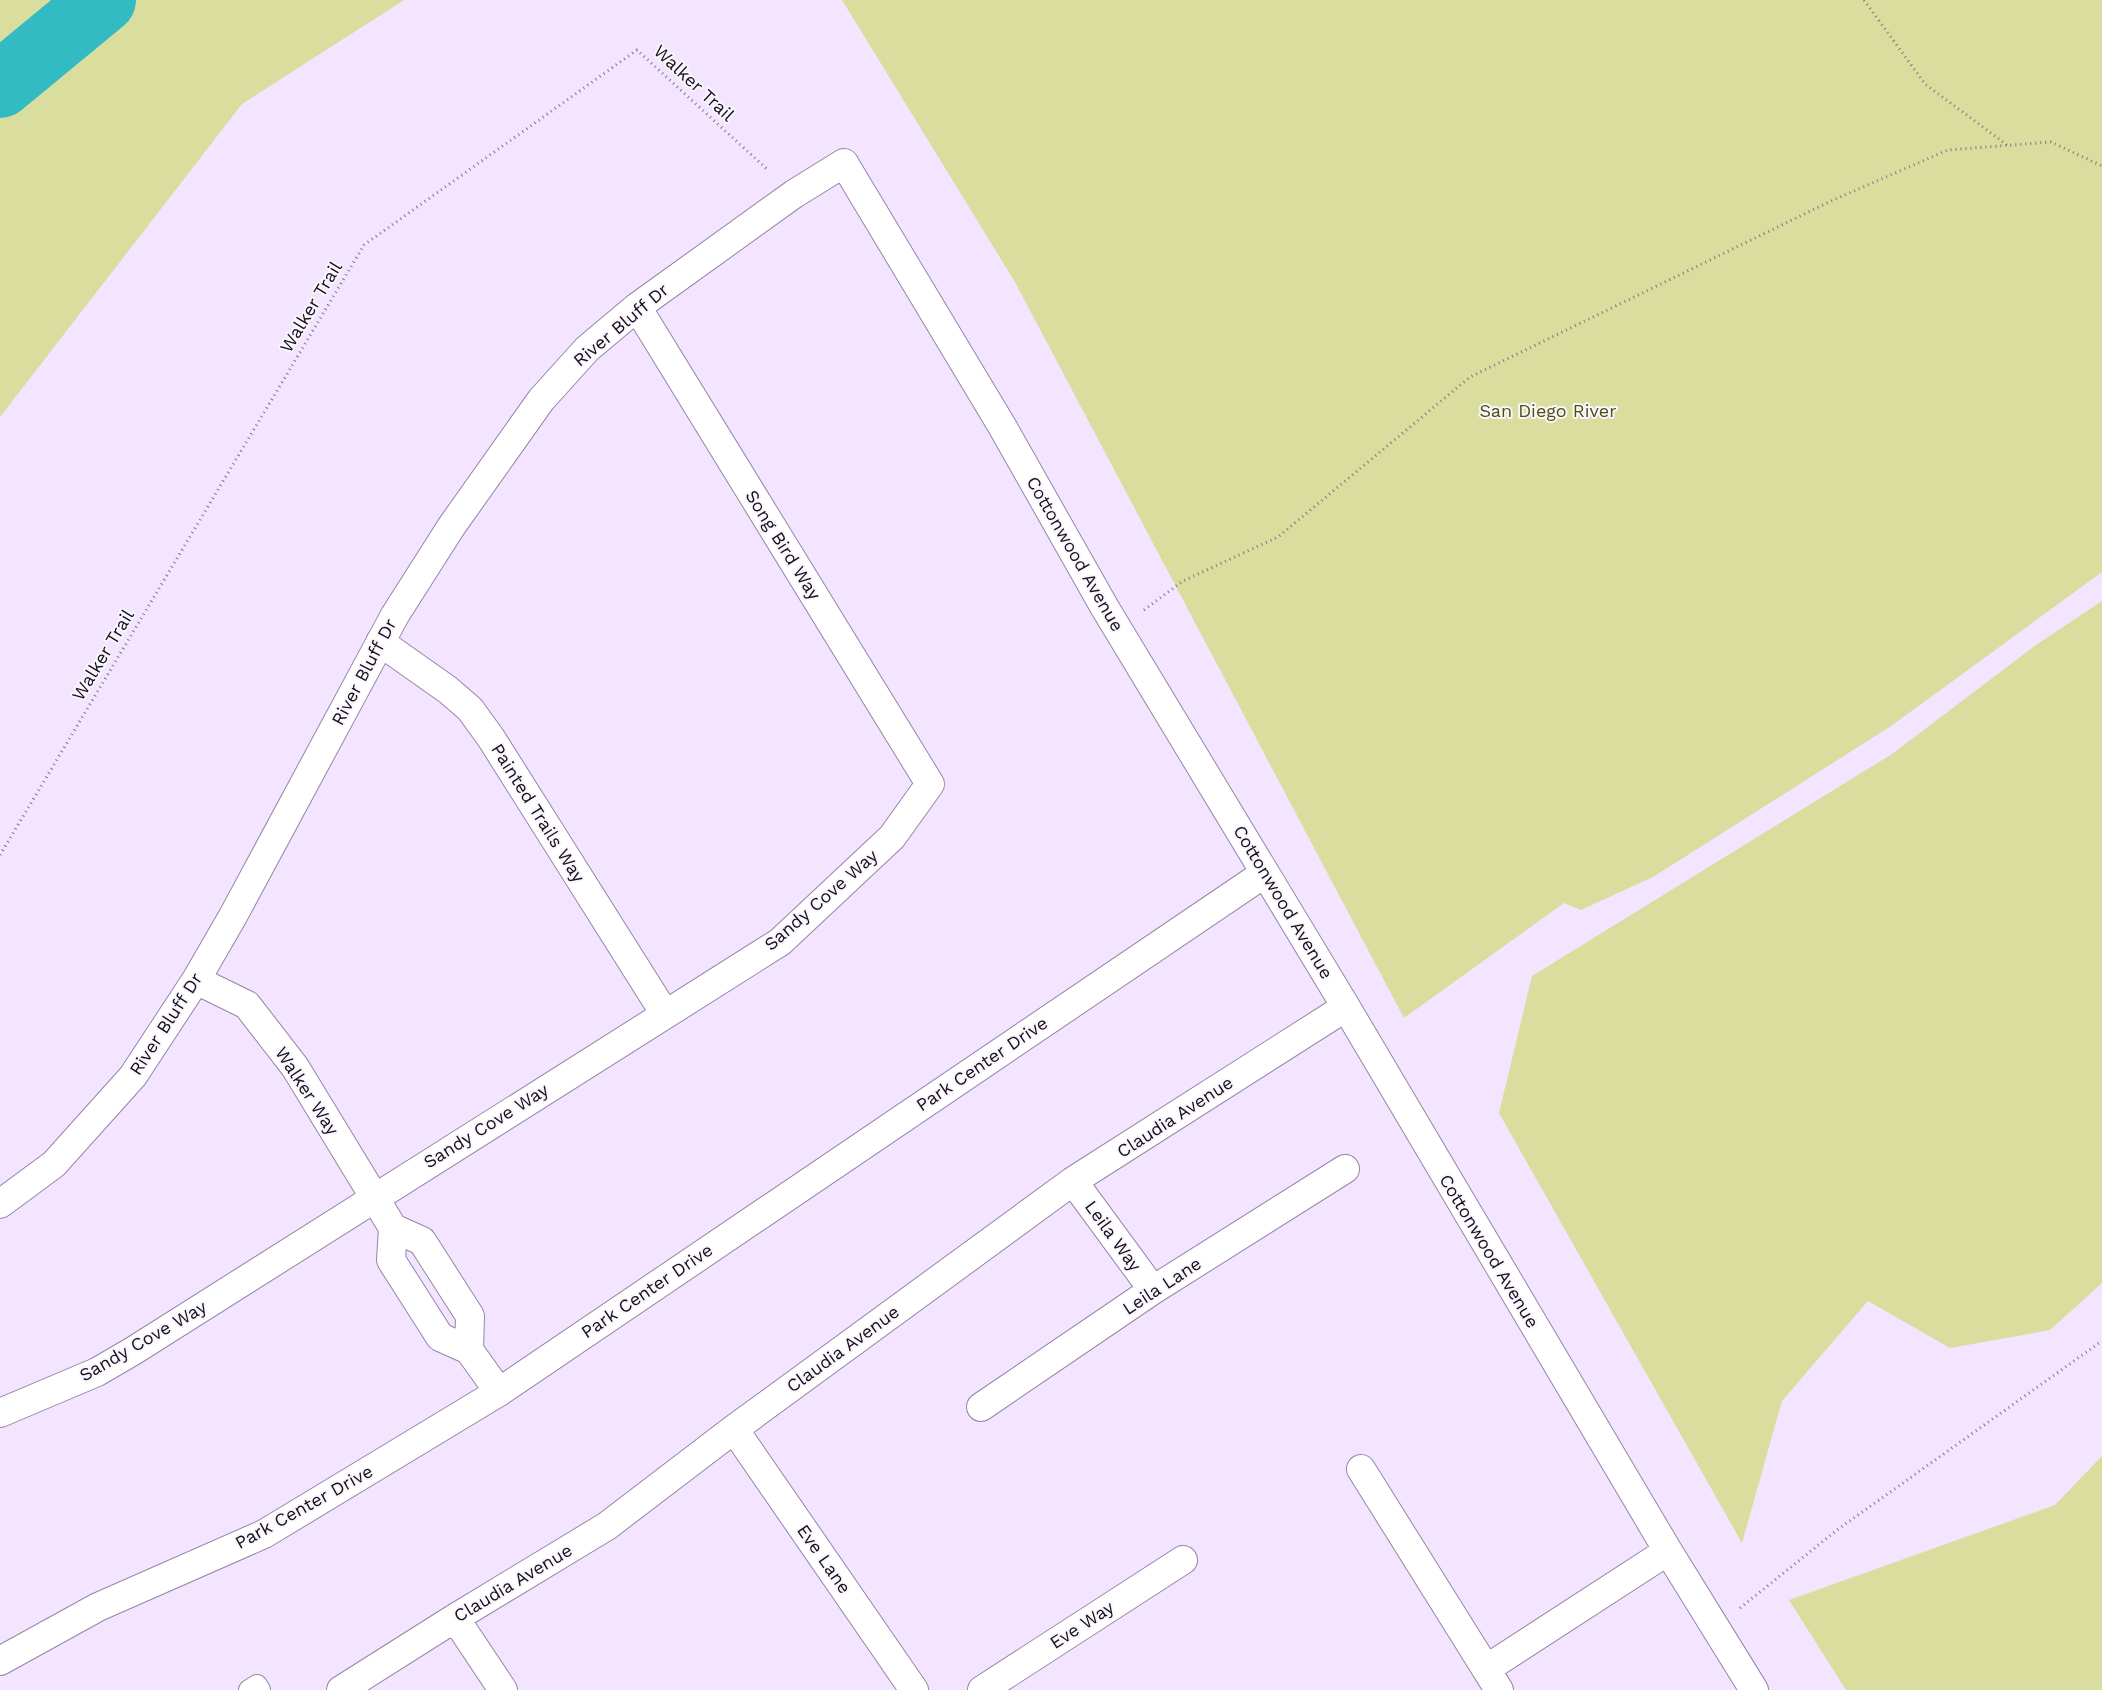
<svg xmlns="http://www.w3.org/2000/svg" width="2102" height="1690" font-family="'Work Sans',sans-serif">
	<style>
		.green { fill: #d9dd9e }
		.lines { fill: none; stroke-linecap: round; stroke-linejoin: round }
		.river { stroke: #32bbc2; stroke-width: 66 }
		.lane-casing { stroke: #9785a4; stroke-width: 22 }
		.street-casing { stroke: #9785a4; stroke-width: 30 }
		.secondary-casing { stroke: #9785a4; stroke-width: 30 }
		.path { stroke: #817689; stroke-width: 3; stroke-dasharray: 1 4; stroke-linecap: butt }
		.lane { stroke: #fff; stroke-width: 20 }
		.street { stroke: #fff; stroke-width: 28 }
		.secondary { stroke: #fff; stroke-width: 28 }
		.labels { text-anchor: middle; stroke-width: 4; stroke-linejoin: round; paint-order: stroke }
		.street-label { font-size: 18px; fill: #160f1b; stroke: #faf6fd }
		.park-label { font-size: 18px; fill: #4e4f0b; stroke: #faf6fd }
	</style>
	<rect width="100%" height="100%" fill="#f3e4ff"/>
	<!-- green -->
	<path class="green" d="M0,0H404L242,104L0,417Z
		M842,0H2102V572L1891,726L1653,877L1581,910L1564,903L1404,1018L1015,282Z
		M2102,601V1283L2050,1330L1950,1348L1868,1301L1782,1401L1742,1543L1499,1113L1532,976L1892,754L2036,645Z
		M2102,1456V1690H1846L1789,1600L2055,1505Z"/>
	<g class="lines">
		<!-- river -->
		<path class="river" d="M0,85L103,0"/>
		<defs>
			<path id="lane" d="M249,1690L257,1685L260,1690"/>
			<path id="street" d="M380,642L448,690L470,709L491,738L665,1014
				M196,980L247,1005L295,1067L393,1228
				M1073,1181L1153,1290
				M0,1204L54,1164L133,1076L196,980L233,916L395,615L451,527L541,400L587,349L637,307L794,194L844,163L1002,426L1105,608L1346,1007L1668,1551L1754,1690
				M393,1228L391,1260L440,1337L469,1350L499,1392
				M393,1228L422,1241L470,1316L469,1350
				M981,1407L1153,1290L1345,1169
				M0,1413L97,1372L133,1351L780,942L892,837L930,784L637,307
				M734,1429L914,1690
				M1361,1469L1486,1669
				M455,1618L503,1690
				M341,1690L455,1618L607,1526L734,1429L1073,1181L1346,1007
				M982,1690L1183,1560
				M1499,1690L1486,1669L1668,1551"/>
			<path id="secondary" d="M0,1661L98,1607L264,1534L499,1392L1265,873"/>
		</defs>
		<!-- lane casing -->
		<use href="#lane" class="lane-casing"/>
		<!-- street casing -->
		<use href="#street" class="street-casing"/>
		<!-- secondary casing -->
		<use href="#secondary" class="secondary-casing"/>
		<!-- path -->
		<path class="path" d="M1864,0L1925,84L2007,145
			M1144,610L1183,581L1278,537L1470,377L1831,201L1948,150L2051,142L2102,166
			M0,855L364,245L637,50L769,171
			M1740,1608L1837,1530L2102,1341"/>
		<!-- lane -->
		<use href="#lane" class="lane"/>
		<!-- street -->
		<use href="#street" class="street"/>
		<!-- secondary -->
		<use href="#secondary" class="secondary"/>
	</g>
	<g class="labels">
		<!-- street labels -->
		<g class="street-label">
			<text transform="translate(694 83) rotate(43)" y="6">Walker Trail</text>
			<text transform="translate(311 307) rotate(-59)" y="6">Walker Trail</text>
			<text transform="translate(621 325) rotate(-40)" y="6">River Bluff Dr</text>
			<text transform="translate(783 545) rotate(58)" y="6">Song Bird Way</text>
			<text transform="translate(1075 554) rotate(60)" y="6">Cottonwood Avenue</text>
			<text transform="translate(103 655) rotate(-59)" y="6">Walker Trail</text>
			<text transform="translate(364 672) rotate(-62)" y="6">River Bluff Dr</text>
			<text transform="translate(538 813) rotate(58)" y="6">Painted Trails Way</text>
			<text transform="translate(821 900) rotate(-41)" y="6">Sandy Cove Way</text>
			<text transform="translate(1283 902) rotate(59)" y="6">Cottonwood Avenue</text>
			<text transform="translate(166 1024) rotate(-57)" y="6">River Bluff Dr</text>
			<text transform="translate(982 1064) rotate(-34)" y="6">Park Center Drive</text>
			<text transform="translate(307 1091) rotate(57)" y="6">Walker Way</text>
			<text transform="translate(1175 1117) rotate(-33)" y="6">Claudia Avenue</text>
			<text transform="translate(486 1126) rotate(-32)" y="6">Sandy Cove Way</text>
			<text transform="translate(1113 1236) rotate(54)" y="6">Leila Way</text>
			<text transform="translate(1489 1251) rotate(59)" y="6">Cottonwood Avenue</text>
			<text transform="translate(1162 1286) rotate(-33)" y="6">Leila Lane</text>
			<text transform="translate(647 1291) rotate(-34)" y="6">Park Center Drive</text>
			<text transform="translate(143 1341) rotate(-30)" y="6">Sandy Cove Way</text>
			<text transform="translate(843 1349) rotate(-36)" y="6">Claudia Avenue</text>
			<text transform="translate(304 1507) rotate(-29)" y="6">Park Center Drive</text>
			<text transform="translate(824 1559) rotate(55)" y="6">Eve Lane</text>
			<text transform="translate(513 1583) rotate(-31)" y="6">Claudia Avenue</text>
			<text transform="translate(1082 1625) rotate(-33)" y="6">Eve Way</text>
		</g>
		<!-- park labels -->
		<g class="park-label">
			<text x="1548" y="417">San Diego River</text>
		</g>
	</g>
</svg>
